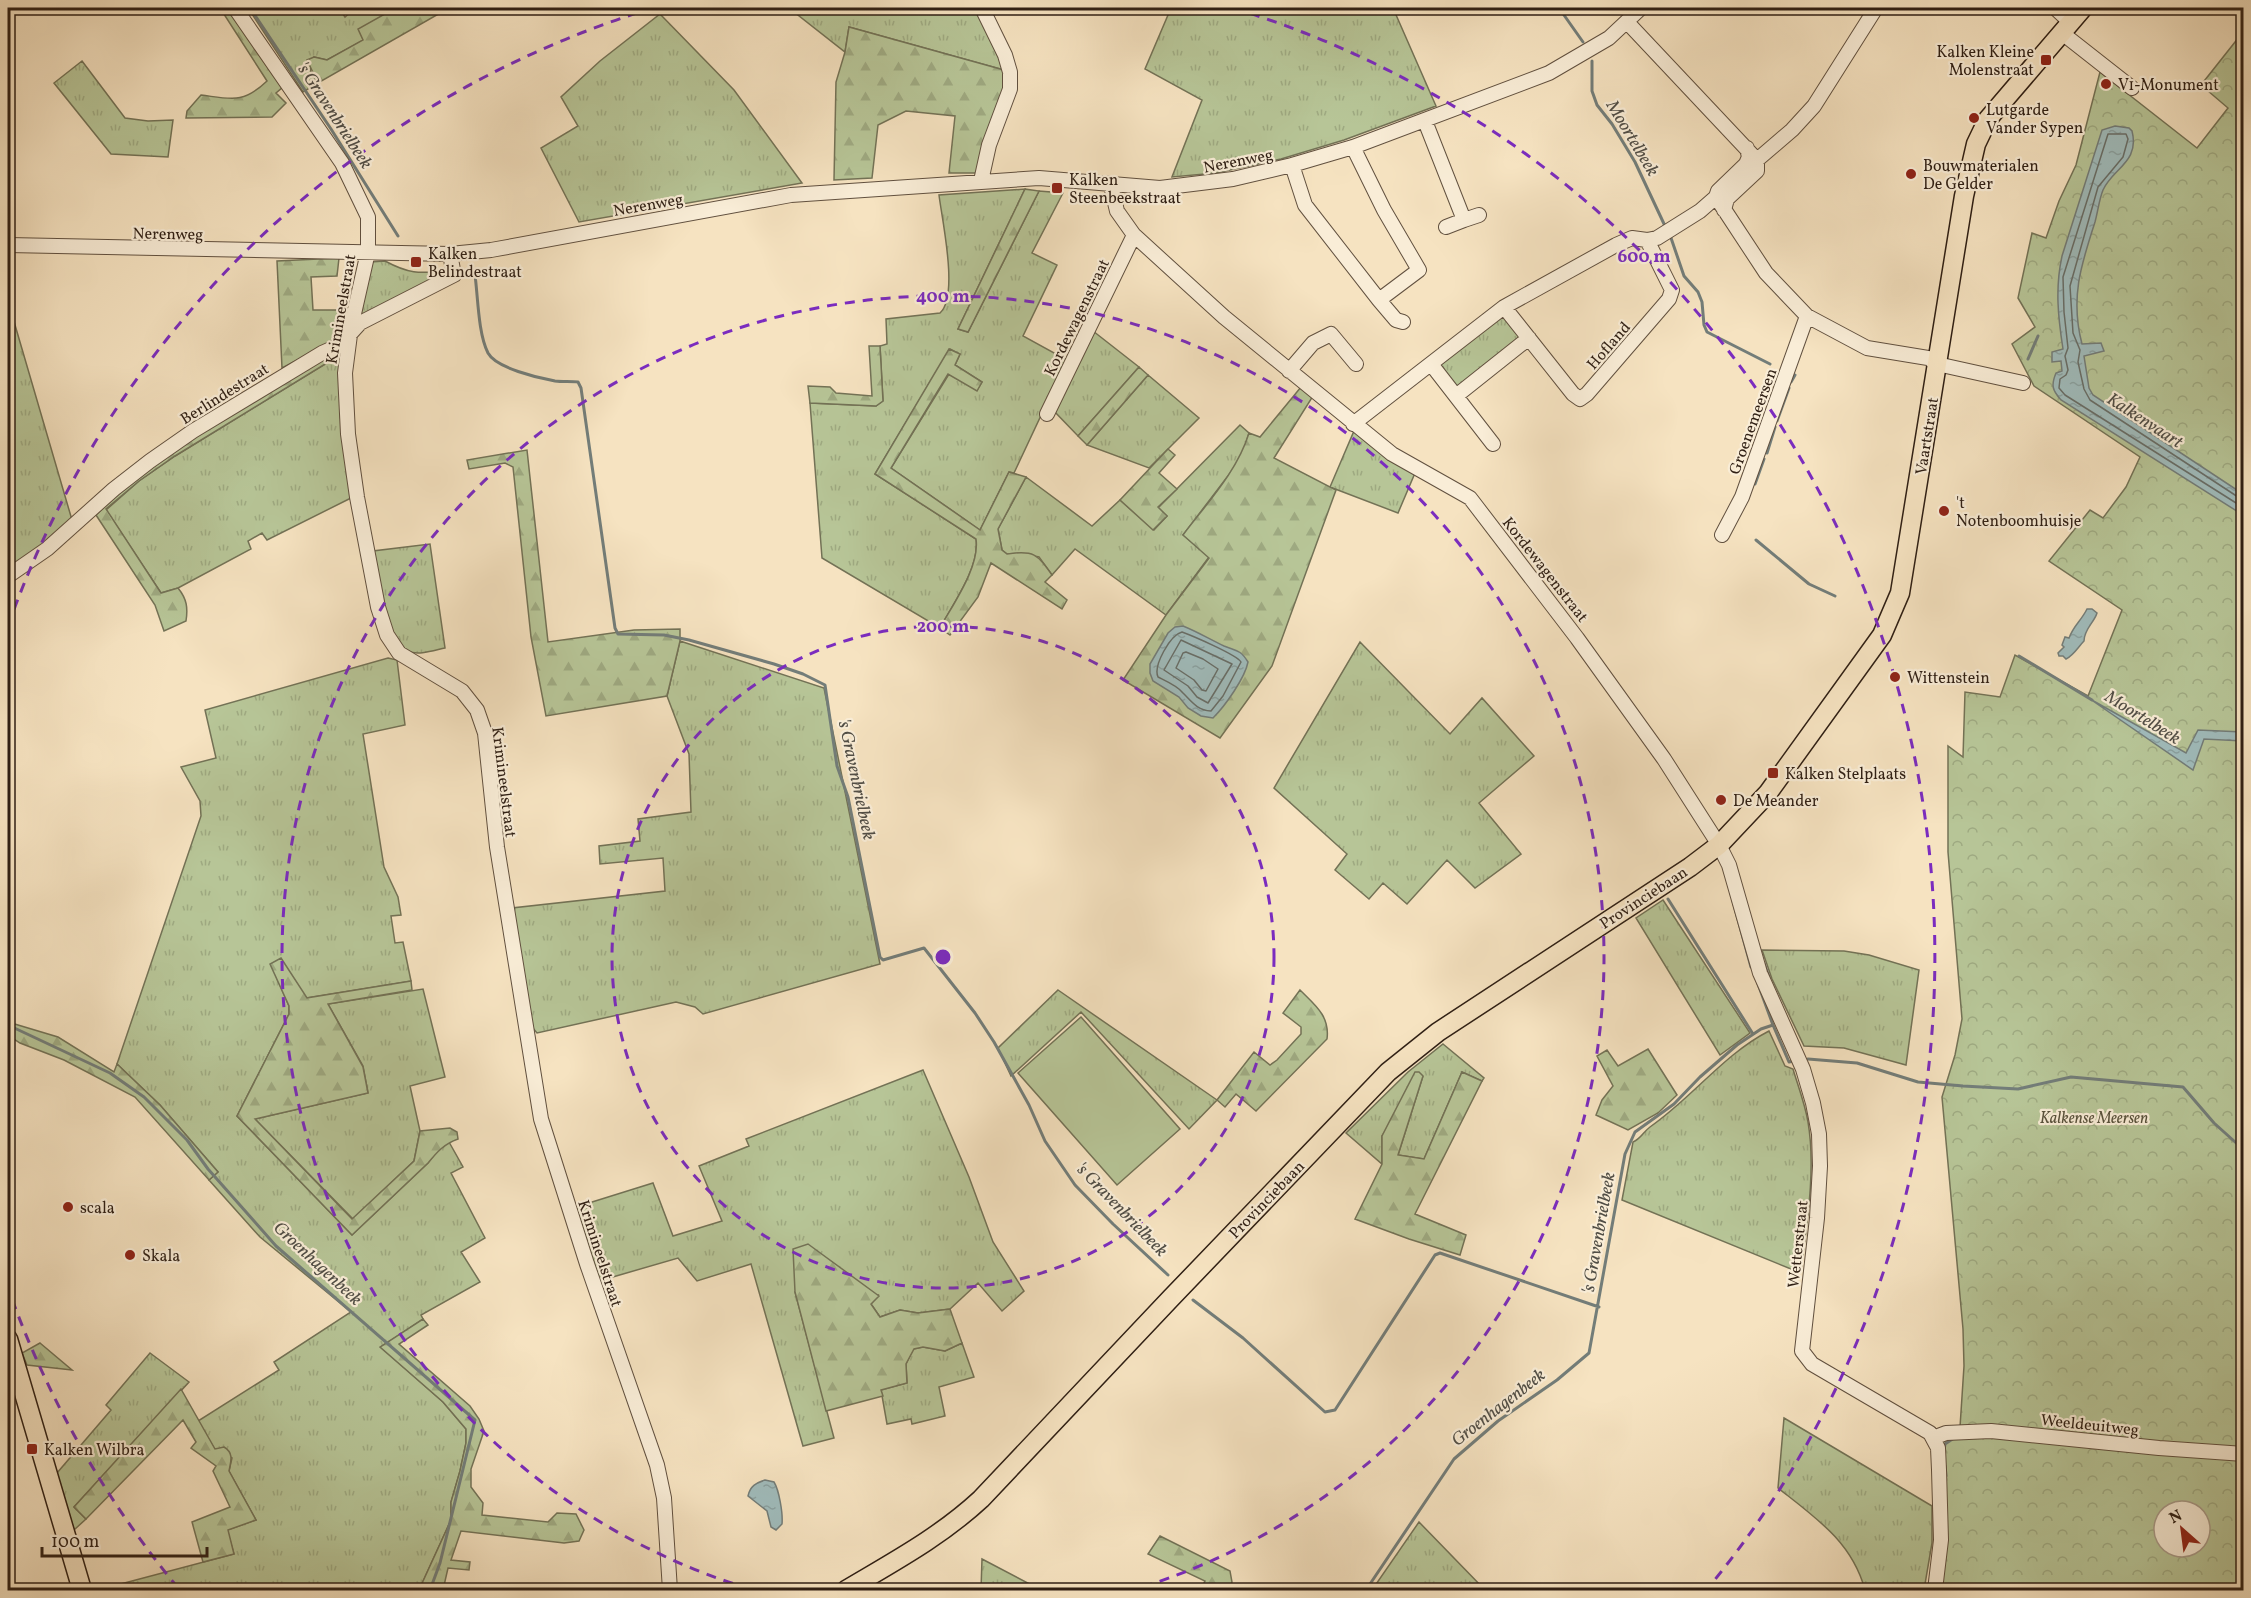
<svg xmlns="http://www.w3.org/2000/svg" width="2251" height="1598" font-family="Vollkorn,serif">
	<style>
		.grass { fill: url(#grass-tufts); stroke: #737256; stroke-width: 1.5 }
		.forest { fill: url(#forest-firs); stroke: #737256; stroke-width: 1.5 }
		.park { fill: url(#park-crowns); stroke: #737256; stroke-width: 1.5; fill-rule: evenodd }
		.garden { fill: #b7c597; stroke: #737256; stroke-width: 1.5 }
		.water { fill: url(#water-ripples); stroke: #737d79; stroke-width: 1.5 }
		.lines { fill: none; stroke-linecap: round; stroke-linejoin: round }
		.shore { stroke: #686e68; stroke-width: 1.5 }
		.stream { stroke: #737d79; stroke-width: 3 }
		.minor-casing { stroke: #61503f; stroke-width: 16 }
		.major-casing { stroke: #2f1f14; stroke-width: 21 }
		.minor { stroke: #f9edd7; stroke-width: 14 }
		.major { stroke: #f6e3c1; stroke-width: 18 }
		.ring { fill: none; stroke: #7b2cbf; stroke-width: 3; stroke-dasharray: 10 8 }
		.poi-dot { fill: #8f2418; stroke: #f9edd7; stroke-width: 2 }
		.labels { text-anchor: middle; stroke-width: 4.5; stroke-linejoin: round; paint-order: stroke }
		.poi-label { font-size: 16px; fill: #2f1f14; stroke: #f9edd7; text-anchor: start }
		.street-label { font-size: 16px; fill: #2f1f14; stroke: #f9edd7 }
		.park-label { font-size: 16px; font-style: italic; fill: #58513b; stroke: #f9edd7 }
		.water-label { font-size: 18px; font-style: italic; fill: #514e46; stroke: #f9edd7 }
		.centre { fill: #7b2cbf; stroke: #f9edd7; stroke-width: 3 }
		.ring-label { font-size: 18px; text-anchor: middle; font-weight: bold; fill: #7b2cbf; stroke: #f9edd7; stroke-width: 4.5; stroke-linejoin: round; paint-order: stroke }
	</style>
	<defs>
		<pattern id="grass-tufts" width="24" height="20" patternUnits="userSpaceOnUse" patternTransform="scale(1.5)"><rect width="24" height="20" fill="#b7c597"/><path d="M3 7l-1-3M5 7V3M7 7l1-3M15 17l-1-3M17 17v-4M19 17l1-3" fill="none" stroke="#9ea981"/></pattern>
		<pattern id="forest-firs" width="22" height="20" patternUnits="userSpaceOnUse" patternTransform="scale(1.5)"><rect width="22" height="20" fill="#b7c597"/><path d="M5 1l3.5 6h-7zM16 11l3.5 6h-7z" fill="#9ea981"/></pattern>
		<pattern id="park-crowns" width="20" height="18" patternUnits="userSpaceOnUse" patternTransform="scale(1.5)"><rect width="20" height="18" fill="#b7c597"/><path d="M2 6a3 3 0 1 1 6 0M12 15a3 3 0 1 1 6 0" fill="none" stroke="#9ea981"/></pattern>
		<pattern id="water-ripples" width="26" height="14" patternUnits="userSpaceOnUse" patternTransform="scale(1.5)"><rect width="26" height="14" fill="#a0bcbc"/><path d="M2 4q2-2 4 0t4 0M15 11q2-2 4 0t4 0" fill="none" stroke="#8aa1a1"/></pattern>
	</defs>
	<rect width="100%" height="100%" fill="#f6e3c1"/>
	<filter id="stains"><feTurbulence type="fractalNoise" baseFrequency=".00333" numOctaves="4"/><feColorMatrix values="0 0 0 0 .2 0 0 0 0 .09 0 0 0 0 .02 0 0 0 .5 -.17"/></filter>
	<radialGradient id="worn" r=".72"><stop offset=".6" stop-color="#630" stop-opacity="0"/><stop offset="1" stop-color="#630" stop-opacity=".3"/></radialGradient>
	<!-- grass -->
	<path class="grass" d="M248,8H339L345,17L355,8H382L385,14L364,40L327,60L314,57L310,70L318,83L303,92Z
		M789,8H977L1004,70L849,27L845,52Z
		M1171,8H1295L1302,12H1309L1315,8H1393L1436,106L1344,140L1281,159L1216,173L1172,177L1202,100L1145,69Z
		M660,14L734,90L802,183L579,222L541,148L578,126L561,97L600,61Z
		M82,61L125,118L148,121L173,120L168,157L111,154L54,83Z
		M1025,189L958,329L968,332L1039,191L1063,193L1032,253L1057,265L1023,336L1067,360L1014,473L1009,472L980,530L891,468L949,374L977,390L982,382L955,365L960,354L950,349L875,474L976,539C980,567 953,604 940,628L822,558L810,403L876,406L883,401L880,346L887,344L886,319L940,313C959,296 942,220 939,195Z
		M385,261C411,275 420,273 449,271L357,322L370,262Z
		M8,301L72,520L48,541L8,569Z
		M1501,314L1520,336L1518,342L1455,388L1439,369L1441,360Z
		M1093,331L1139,367L1078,436L1054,411Z
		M335,358L340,361V414L351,498L267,540L262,533L248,541L251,549L178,588L161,593L106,510L139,481L175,456Z
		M1148,375L1199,418L1149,468L1087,445Z
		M1240,425L1249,433L1243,453L1234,468L1183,535L1209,557L1166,615L1075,549L1052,575L1039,557L1018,553L1007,554L1002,550L998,529L1026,477L1092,526L1120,500L1154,530L1167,516L1158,508Z
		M1354,431L1415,473L1398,513L1330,487Z
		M430,544L445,648C435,650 418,656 408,651C383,639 378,576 373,551Z
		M680,641L824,688L880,964L703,1014L695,1007L676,1002L537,1033L532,1027L512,908L665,891L663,858L600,864L599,846L640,841L638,819L691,812L689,754L667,696Z
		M1360,642L1450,734L1482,698L1534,756L1479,803L1521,854L1475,888L1447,860L1407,904L1383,883L1369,899L1335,870L1347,854L1274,788Z
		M388,658L397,660L405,725L363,734L384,867L398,897L401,915L391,916L395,943L403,942L411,981L306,998L281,959L271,964L289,1006V1014L237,1116L352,1235L428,1163L438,1150L449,1142L463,1167L451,1173L485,1238L461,1252L480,1282L421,1315L423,1319L381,1347L443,1402L466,1429V1443L460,1471L451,1502V1520L419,1590H247L244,1584L220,1590H98L234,1554L227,1530L256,1520L229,1471L232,1458L215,1450L198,1421L279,1370L274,1362L351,1312L260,1237L209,1180L218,1172L160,1105L117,1064L201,816L200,801L181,767L216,758L205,710Z
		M1663,900L1750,1033L1720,1055L1636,918Z
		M1762,950L1844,951L1869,955L1919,970L1906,1065L1844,1048L1804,1046L1772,979Z
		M423,989L445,1077L410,1086L420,1131L414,1161L353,1219L255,1119L368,1093L363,1066L328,1004Z
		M1058,990L1217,1100L1189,1129L1081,1012L1011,1076L998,1048Z
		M1769,1031L1785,1066L1793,1069C1798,1086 1805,1104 1808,1122C1816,1169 1807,1223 1801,1270L1791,1269L1622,1200L1633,1142C1641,1139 1643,1132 1650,1127C1692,1098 1724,1054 1769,1031Z
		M1443,1044L1484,1078L1482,1081L1462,1072L1424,1159L1398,1155L1423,1076L1382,1136V1164L1346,1133L1408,1072Z
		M923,1070L969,1177L993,1242L1024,1291L1002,1311L978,1283L950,1309L918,1313L900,1310L880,1317L871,1304L878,1295L795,1292L834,1438L803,1446L751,1264L697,1281L678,1258L599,1281L576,1207L653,1183L673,1236L722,1221L699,1166L749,1146L746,1139Z
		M962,1343L974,1377L939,1387L945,1416L912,1424L911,1419L887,1424L881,1390L907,1383L906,1364L913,1349L923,1347L945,1351Z
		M150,1353L189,1382L74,1507L86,1519L74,1530L57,1473L111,1410L106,1405Z
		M1784,1418L1932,1506V1543L1924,1590H1865C1852,1542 1816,1518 1778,1488Z
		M1419,1522L1485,1590H1372Z
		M982,1559L1039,1589L1042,1590H981Z"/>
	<!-- forest -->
	<path class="forest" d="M220,8H230L283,87L276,93L286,103L272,117L186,118L187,111L201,95C232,99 243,104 267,81Z
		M382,8H449L318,83L307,60L314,57L327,60L363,40L358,29L385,14Z
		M849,27L1004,70L1003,90L977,173H949L955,116L906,111L878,125L872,178L834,180L836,82L845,52Z
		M1025,189L1039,191L968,332L958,329Z
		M339,258L337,276L311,277L313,310H349L346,335L282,368L277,261Z
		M869,346H880L883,401L876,406L810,403L808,386L830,387L836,393L872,396Z
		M949,349L960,354L955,365L982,382L977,391L948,374L891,468L980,530L1009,472L1026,477L998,529L1002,550L1007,554C1034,550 1037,554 1052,575L1045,582L1067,600L1062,609L991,563L978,597L950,635L940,628C953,604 980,567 976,539L875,474Z
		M333,352L335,358L175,456L139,481L106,509L161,593L178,588C187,599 188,608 186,621L164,631L155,605L96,515L113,497L155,462Z
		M1139,367L1148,375L1087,445L1078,436Z
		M1301,387L1313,396L1274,458L1336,490L1272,666L1220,738L1123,680L1166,615L1209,558L1183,535C1207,503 1237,472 1249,433L1260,437Z
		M1168,449L1175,455L1159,473L1177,489L1158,507L1167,516L1153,530L1120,500Z
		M527,450L548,642L634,630L680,629V641L667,696L546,716L531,637L513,467L505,463L469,469L467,460Z
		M281,958L307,998L411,981L412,990L328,1004L363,1067L368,1093L255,1119L352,1219L414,1161L420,1131L450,1128L457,1132L458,1139C444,1144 437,1152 428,1163L352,1235L237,1116L289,1014V1006L270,964Z
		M1300,990C1315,1005 1330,1016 1327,1039L1256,1111L1236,1094L1225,1107L1217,1100L1254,1052L1270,1065L1277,1060L1301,1034V1027L1283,1013Z
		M8,1022L58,1037L114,1072L117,1064L160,1105L218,1172L209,1180L135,1097L64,1060L20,1043L8,1035Z
		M1648,1049L1677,1095L1658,1113L1628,1130L1596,1115L1602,1100L1613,1086L1597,1056L1607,1050L1618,1066Z
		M1415,1072H1419L1423,1076L1398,1155L1424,1159L1462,1072L1482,1081L1415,1214L1466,1235L1460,1255L1409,1239L1355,1219L1382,1164V1136Z
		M808,1244L879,1296L871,1304L880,1317L900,1310L918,1313L950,1309L962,1343L945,1351L923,1347L914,1349L906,1364L907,1383L881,1390L883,1396L826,1411L795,1292L793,1249Z
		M423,1319L428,1325L399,1344L470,1406L479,1419L484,1431L471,1469V1487L483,1503L482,1515L548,1522L557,1513L576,1514L584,1530L579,1541L564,1543L461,1531L451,1560L470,1562L469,1570L448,1568L443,1590H419L451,1520V1502L460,1471L466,1443V1429L443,1402L380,1347Z
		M40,1343L72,1370L27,1365L22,1353Z
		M181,1389L215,1449L224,1447C234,1453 231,1461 229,1471L256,1520L228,1530L234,1554L203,1562L192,1522L230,1507L213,1471L216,1466L191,1448L196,1442L183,1420L86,1519L74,1507Z
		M1160,1536L1230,1571L1232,1582L1227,1590H1200L1205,1581L1148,1554Z"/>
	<!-- park -->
	<path class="park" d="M2243,32V1590H1941L1943,1430L1960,1427L1964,1366L1963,1329L1942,1097L1955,1055L1962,1019L1948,852V746L1963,757L1965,692L2000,697L2015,655L2088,696L2122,610L2049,561L2090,510L2103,518L2126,487L2140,457L2034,386L2012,344L2035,327L2018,298L2032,233L2046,238L2059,201L2076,165L2100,72L2197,148L2228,108L2201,85ZM2164,1511H2200V1547H2164Z"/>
	<!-- garden -->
	<path class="garden" d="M1081,1017L1180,1129L1117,1185L1018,1073Z"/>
	<!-- water -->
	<path class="water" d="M2115,126L2129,128L2132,131C2140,162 2113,168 2103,190C2099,200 2098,211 2095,222C2081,265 2070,298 2082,344L2101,343L2104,351L2084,356L2089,388L2093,395L2243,494V515L2061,400C2052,390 2051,385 2056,373L2062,371L2061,361L2052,362V352L2063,349C2058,317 2055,288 2062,256L2102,130Z
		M2087,609H2092L2097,613C2094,623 2084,629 2084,641C2078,647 2074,655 2066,659L2063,656H2059L2058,653L2064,647L2062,645L2065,637L2069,638C2074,625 2081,621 2087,609Z
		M1183,626C1198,632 1211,640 1224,646C1236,651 1240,649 1248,662C1245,678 1225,706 1213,718L1201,716L1188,708L1179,697L1153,681L1150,673V664L1168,633L1175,627Z
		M2090,699L2186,753L2198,730L2243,732V741L2204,739L2193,770Z
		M765,1480L774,1482C779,1490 783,1513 782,1524L776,1530L771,1527L767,1511L748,1496C750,1486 756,1483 765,1480Z"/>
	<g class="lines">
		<!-- shore -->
		<path class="shore" d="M2244,498L2238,497L2090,400L2084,389L2078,362L2080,350L2073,333L2070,286L2098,187L2123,157L2128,139L2126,134H2108L2063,277L2064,312L2068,348L2065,356L2068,370L2066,375L2060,379L2059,388L2065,395L2244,508
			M1182,632C1193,636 1237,655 1241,662L1223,696L1211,711C1197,710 1192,702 1183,693C1178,686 1166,681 1158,677C1153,666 1170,635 1182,632Z
			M1181,640L1232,664L1208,703L1197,697L1188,686L1164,670Z
			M1186,652L1203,659L1218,669L1206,691L1202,690L1194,680L1176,668L1183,653Z"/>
		<!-- stream -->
		<path class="stream" d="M250,8L331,129L398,236
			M1302,8H1304
			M1559,8L1583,42
			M1592,61V91L1597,105L1612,124L1635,162L1665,226
			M1670,235L1684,276L1698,292L1702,302L1704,325L1707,332L1770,364
			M475,275C478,297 478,333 488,353C496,368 538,378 555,381C563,382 571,381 578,382L581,388L615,628L618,634L664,635L689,640L774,664L803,674L825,685L837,766L848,797L880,957L883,960L924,948L975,1013L994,1042L1029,1105L1045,1141L1075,1185L1113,1224L1168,1275
			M2028,359L2038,336
			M1791,382L1795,375
			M1777,421L1789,388
			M1767,453L1775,427
			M1755,484L1764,459
			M1756,540L1809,584L1835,596
			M2019,656L2092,700
			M1668,899L1753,1034
			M1733,901L1751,967
			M1764,963L1769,977
			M1758,984L1773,1025
			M8,1025L110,1073L144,1097L187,1140L208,1169L276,1246L475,1420L440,1563L430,1590
			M1808,1059L1857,1063L1918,1082L1963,1086L2018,1089L2071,1077L2183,1087L2214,1123L2244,1150
			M1193,1300L1243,1338L1325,1412L1335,1410L1435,1255L1440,1253L1599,1307
			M1944,1450L1945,1444L1954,1438
			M1945,1466L1946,1476
			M1366,1590L1454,1459L1498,1421L1557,1380L1589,1353L1625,1154L1635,1132L1674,1104L1700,1077L1737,1045L1761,1029L1773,1025L1789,1062L1794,1061"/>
		<defs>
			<path id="minor" d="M235,8L342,163L368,217V252L351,327L345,373L348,434L357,497L378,607L387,635L399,653L462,691L477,710L485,733L497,847L541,1119L587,1264L657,1465L664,1498L670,1590
				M2055,8L2071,23
				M1627,22L1757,160V171L1727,199L1724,210
				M2062,33L2132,88
				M1425,121L1464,220L1479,215
				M1757,160L1792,130L1814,106L1876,8
				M1292,165L1305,205L1379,300L1419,270L1384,210L1353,147
				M981,181L989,145L1010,89V72L1005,55L982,8
				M1111,186L1117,211L1134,235L1224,317L1392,454L1470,498L1577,638L1664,759L1719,845L1729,865L1760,973L1803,1069L1813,1103L1819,1134L1820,1166L1817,1218L1802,1351L1812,1364L1930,1433L1938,1448L1939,1470L1941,1540L1935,1590
				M1716,197L1766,273L1807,316L1867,348L1928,358L1937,364L2023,383
				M1446,227L1464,220
				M8,245L450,254L491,250L791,195L1039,178L1160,188L1233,179L1292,165L1353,147L1549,73L1609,38L1641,8
				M1379,300L1396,320L1403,322
				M1504,307L1573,394L1580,399L1587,394L1669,299L1672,290L1647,240
				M1431,364L1493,444
				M1289,371L1313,343L1331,334L1356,364
				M1456,396L1529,338
				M1047,414L1134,235
				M1353,424L1504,307L1616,245L1632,238L1647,240L1657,238L1700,211L1716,197L1718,191L1746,164L1749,157L1747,148
				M1722,535L1742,497L1807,316
				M8,576L47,549L114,489L150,461L193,431L322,353L340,345L360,323L454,275L450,254
				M1933,1438L1946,1433L1991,1431L2159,1448L2244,1454"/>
			<path id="major" d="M8,1339L82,1590
				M846,1590C893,1562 940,1537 981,1499L1171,1298L1388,1072L1438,1032L1690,867L1719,845L1768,793L1882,635L1900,593L1964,196L1976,144L1988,119L2083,8"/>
		</defs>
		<!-- minor casing -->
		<use href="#minor" class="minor-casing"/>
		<!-- major casing -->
		<use href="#major" class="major-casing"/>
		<!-- minor -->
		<use href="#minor" class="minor"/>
		<!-- major -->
		<use href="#major" class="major"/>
	</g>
	<!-- distance rings -->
	<g class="ring">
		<circle cx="943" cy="957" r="331"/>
		<path d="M750 1589A661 661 0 1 1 1136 1589"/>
		<path d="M178 1588A992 992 0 0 1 8 1288M8 626A992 992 0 0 1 653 8M1233 8A992 992 0 0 1 1708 1588"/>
	</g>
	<!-- markers -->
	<g class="poi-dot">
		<rect x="2040" y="54" width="12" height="12" rx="3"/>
		<circle cx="2106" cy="84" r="6"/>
		<circle cx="1974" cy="118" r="6"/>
		<circle cx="1911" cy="174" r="6"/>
		<rect x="1051" y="182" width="12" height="12" rx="3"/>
		<rect x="410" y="256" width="12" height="12" rx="3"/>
		<circle cx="1944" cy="511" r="6"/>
		<circle cx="1895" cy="677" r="6"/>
		<rect x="1767" y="767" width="12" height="12" rx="3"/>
		<circle cx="1721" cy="800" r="6"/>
		<circle cx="68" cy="1207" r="6"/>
		<circle cx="130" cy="1255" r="6"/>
		<rect x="26" y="1443" width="12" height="12" rx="3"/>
	</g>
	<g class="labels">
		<!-- poi labels -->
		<g class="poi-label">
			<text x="2034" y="57" text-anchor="end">Kalken Kleine<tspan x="2034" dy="18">Molenstraat</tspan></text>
			<text x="2118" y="90">V1-Monument</text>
			<text x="1986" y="115">Lutgarde<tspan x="1986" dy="18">Vander Sypen</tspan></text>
			<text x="1923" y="171">Bouwmaterialen<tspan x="1923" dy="18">De Gelder</tspan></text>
			<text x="1069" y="185">Kalken<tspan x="1069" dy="18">Steenbeekstraat</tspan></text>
			<text x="428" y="259">Kalken<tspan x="428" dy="18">Belindestraat</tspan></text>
			<text x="1956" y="508">'t<tspan x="1956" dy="18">Notenboomhuisje</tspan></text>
			<text x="1907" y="683">Wittenstein</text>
			<text x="1785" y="779">Kalken Stelplaats</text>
			<text x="1733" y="806">De Meander</text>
			<text x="80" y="1213">scala</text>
			<text x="142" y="1261">Skala</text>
			<text x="44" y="1455">Kalken Wilbra</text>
		</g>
		<!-- street labels -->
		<g class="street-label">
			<text transform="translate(1238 160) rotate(-11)" y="6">Nerenweg</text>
			<text transform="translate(648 204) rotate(-10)" y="6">Nerenweg</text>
			<text transform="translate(168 233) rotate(1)" y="6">Nerenweg</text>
			<text transform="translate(340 309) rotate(-80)" y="6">Krimineelstraat</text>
			<text transform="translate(1076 317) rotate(-64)" y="6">Kordewagenstraat</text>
			<text transform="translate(1608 345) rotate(-49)" y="6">Hofland</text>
			<text transform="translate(224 393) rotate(-32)" y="6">Berlindestraat</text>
			<text transform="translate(1752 421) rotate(-70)" y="6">Groenemeersen</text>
			<text transform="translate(1926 436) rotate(-81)" y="6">Vaartstraat</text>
			<text transform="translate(1546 569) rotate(52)" y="6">Kordewagenstraat</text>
			<text transform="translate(505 782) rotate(83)" y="6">Krimineelstraat</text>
			<text transform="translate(1643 897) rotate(-33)" y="6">Provinciebaan</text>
			<text transform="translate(1266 1199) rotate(-46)" y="6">Provinciebaan</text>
			<text transform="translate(1797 1244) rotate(-84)" y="6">Wetterstraat</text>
			<text transform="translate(601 1253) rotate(72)" y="6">Krimineelstraat</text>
			<text transform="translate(2090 1424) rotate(6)" y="6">Weeldeuitweg</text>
		</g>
		<!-- park labels -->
		<g class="park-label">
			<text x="2094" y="1123">Kalkense Meersen</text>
		</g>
		<!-- water labels -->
		<g class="water-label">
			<text transform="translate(335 115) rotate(57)" y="6">'s Gravenbrielbeek</text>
			<text transform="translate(1633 138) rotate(59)" y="6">Moortelbeek</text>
			<text transform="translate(2145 420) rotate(33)" y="6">Kalkenvaart</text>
			<text transform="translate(2143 717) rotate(32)" y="6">Moortelbeek</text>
			<text transform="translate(857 779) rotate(78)" y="6">'s Gravenbrielbeek</text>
			<text transform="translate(1122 1209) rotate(46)" y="6">'s Gravenbrielbeek</text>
			<text transform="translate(1598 1233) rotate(-80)" y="6">'s Gravenbrielbeek</text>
			<text transform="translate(318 1263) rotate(43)" y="6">Groenhagenbeek</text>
			<text transform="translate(1498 1407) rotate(-38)" y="6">Groenhagenbeek</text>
		</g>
	</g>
	<circle cx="943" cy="957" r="9" class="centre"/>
	<g class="ring-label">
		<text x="1644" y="262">600 m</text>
		<text x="943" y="302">400 m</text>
		<text x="943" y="632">200 m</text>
	</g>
	<!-- margin -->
	<rect width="2251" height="1598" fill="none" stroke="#f6e3c1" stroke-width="30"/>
	<rect x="9" y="9" width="2233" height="1580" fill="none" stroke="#2f1f14" stroke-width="3"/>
	<rect x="15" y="15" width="2221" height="1568" fill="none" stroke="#2f1f14" stroke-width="1.5"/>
	<!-- north arrow -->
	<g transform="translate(2182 1529) rotate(332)"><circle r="28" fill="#f9edd7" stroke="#a89b89" stroke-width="1.5"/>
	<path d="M0-4.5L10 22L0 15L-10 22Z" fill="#8f2418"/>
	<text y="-9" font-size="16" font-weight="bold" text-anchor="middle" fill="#2f1f14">N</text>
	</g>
	<!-- scale -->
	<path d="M42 1547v9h165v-9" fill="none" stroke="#2f1f14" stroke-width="3"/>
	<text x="51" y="1547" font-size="18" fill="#2f1f14" stroke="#f9edd7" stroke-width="4.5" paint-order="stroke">100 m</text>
	<rect width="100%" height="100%" filter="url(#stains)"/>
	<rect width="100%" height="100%" fill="url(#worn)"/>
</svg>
